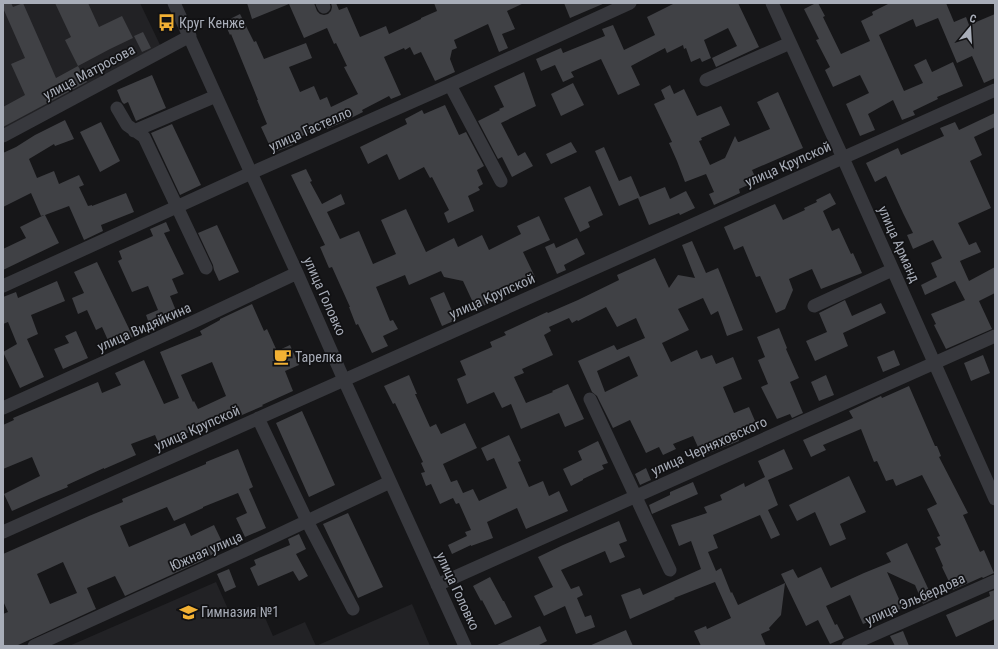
<svg xmlns="http://www.w3.org/2000/svg" width="998" height="649" font-family="'Roboto Condensed',sans-serif">
	<style>
		.built { fill: #222225 }
		.building { fill: #404145; fill-rule: evenodd }
		.lines { fill: none; stroke-linecap: round; stroke-linejoin: round }
		.minor { stroke: #37383d; stroke-width: 13 }
		.labels { text-anchor: middle; stroke-width: 3.5; stroke-linejoin: round; paint-order: stroke }
		.poi-label { font-size: 14px; fill: #a8adb8; stroke: #111113; text-anchor: start }
		.street-label { font-size: 14px; fill: #a8adb8; stroke: #111113 }
	</style>
	<rect width="100%" height="100%" fill="#161618"/>
	<!-- built -->
	<path class="built" d="M3,3H140L162,49L3,132Z
		M216,582L232,618L260,606L273,636L305,622L316,646H69Z
		M412,604L430,646H316Z"/>
	<!-- building -->
	<path class="building" d="M3,3H11L13,7L23,3L56,78L78,66L87,82L3,127V107L25,95L11,64L25,58L3,8Z
		M55,3H88L99,27L122,16L133,38L110,49L78,66L65,40L71,37Z
		M247,3H314L317,11L320,14L324,15L328,14L331,11L332,7L331,3H336L339,10L347,7L360,37L386,26L389,34L421,19V18L437,11L434,3H524L507,11L515,29L502,34L508,48L499,52L488,24L454,40L457,48L452,50L450,59L455,72L435,81L421,52L414,55L410,47L405,50L404,48L384,57L401,95L391,99L389,96L362,110L363,112L341,123L327,129L326,125L291,141L293,145L273,153L261,127L267,124L257,100H258L231,34L230,35L224,22L240,14L254,42L256,41L264,59L306,43L312,58L289,67L300,92L314,86L320,100L327,97L331,107L358,94L344,67L347,66L336,43L334,44L327,28L304,38L289,4L252,19Z
		M564,3H605L570,18Z
		M675,3H738L759,47L716,67L712,58L737,46L728,28L704,40L711,58L702,62L700,58L691,62L686,48L684,49L683,45L667,53L665,48L631,66L640,85L618,95L601,59L571,72L574,77L563,82L555,65L541,71L536,59L561,48L563,53L605,36L602,29L613,25L624,50L655,35L647,17Z
		M816,3H818L825,16L823,17L841,54L870,41L861,21L873,15L872,12L890,3H946L954,22L966,17L969,25L995,14V78L984,83L972,56L957,63L938,18L916,27L913,19L879,35L904,91L923,83L914,65L926,59L932,72L953,62L963,86L937,97L938,99L913,111L915,115L902,120L893,100L868,114L875,130L860,136L846,104L869,93L860,75L833,87L825,70L830,67L816,40L819,39L804,9Z
		M143,32L151,48L142,52L134,36Z
		M524,72L536,106L501,123L518,156L525,152L533,166L512,177L502,157L498,159L478,121L500,110L499,109L504,107L494,86Z
		M152,75L166,108L136,121L128,102L124,104L122,102L117,90Z
		M573,83L584,105L561,116L551,94Z
		M670,85L674,94L684,89L697,116L721,106L730,125L701,138L702,140L699,141L710,165L725,158L735,136L738,142H739L770,129L757,102L778,92L803,148L752,170L757,181L739,189L740,193L714,205L709,194L714,192L706,174L685,182L677,161L669,143L672,142L654,104L665,99L661,90Z
		M445,105L459,135L466,132L484,166L477,170L483,184L478,187L480,190L468,196L474,211L448,223L444,213L449,210L432,177L430,178L424,167L399,180L387,154L368,164L360,147L407,124L405,119L422,110L424,114Z
		M995,113V127L974,137L982,155L970,161L991,208L958,223L969,245L976,242L981,252L960,261L969,281L995,267V293L979,301L992,329L946,349L934,325L936,324L931,314L965,300L955,281L925,295L921,285L937,277L931,263L942,258L933,240L913,249L907,235L913,233L903,213L886,176L875,182L866,163L898,148L901,155L944,136L940,128L955,122L959,130Z
		M65,120L74,139L55,146L54,144L29,159L37,178L54,171L59,184L79,175L84,185L79,187L88,206L92,205V206L126,193L134,212L101,225L103,231L84,240L69,206L45,215L59,243L3,270V249L26,238L20,227L44,215L41,216L31,193L3,207V153L16,147L35,135Z
		M101,122L120,161L100,172L80,132Z
		M172,124L201,185L180,195L151,133Z
		M571,142L577,152L551,164L546,154Z
		M604,147L619,181L631,176L640,197L665,187L670,199L686,191L695,208L680,215L679,213L649,225L638,198L619,206L595,151Z
		M306,169L312,181L310,182L322,204L341,194L345,204L327,212L340,239L359,231L373,264L396,254L381,220L406,209L426,252L454,238L458,247L482,235L489,250L521,234L517,226L539,216L550,240L523,252L535,277L509,289L511,294L476,309L463,281L444,277L441,271L409,285L405,275L376,287L390,321L393,320L398,329L383,336L388,346L372,353L358,324L356,325L349,307H350L332,267L329,268L320,247L325,245L291,175Z
		M590,186L603,215L588,222L590,227L580,232L564,198Z
		M830,193L836,204L823,211L832,231L839,228L851,254L853,253L862,273L821,289L812,269L789,279L793,290L785,309L776,313L760,276L756,277L743,246L734,250L724,227L775,204L783,220L805,210L804,208L817,202L816,200Z
		M166,222L170,231L164,233L184,274L172,279L178,293L170,296L179,318L151,329L146,315L158,310L148,286L132,292L118,261L122,259L119,251L153,236L150,229Z
		M217,225L239,272L219,281L214,270L213,265L198,233Z
		M577,238L585,254L564,265L566,270L557,274L545,247L554,243L556,248Z
		M692,241L706,273L718,268L743,330L727,336L718,311L711,315L703,298L678,309L689,330L662,343L671,362L697,350L701,359L712,355L716,364L733,357L742,379L723,387L734,413L749,407L758,428L737,436L739,441L702,456L693,436L673,444L676,449L663,455L659,447L646,453L630,420L613,428L597,396L592,392L578,361L614,345L617,350L645,338L636,318L617,327L606,307L578,321L577,320L572,323L569,318L549,327L551,331L544,335L553,355L522,369L524,373L514,377L526,403L553,392L552,391L568,384L584,419L565,427L559,413L521,429L511,404L502,408L494,392L467,404L457,379L466,375L460,361L492,347L490,342L506,335L504,332L547,312L548,313L578,300L619,280L617,275L655,258L669,288L678,275L695,278L682,245ZM629,356L638,376L605,392L597,371Z
		M97,262L133,337L111,347L102,327L96,330L87,310L78,314L72,298L84,293L74,272Z
		M57,281L65,301L31,315L38,334L27,339L44,377L20,388L3,352L17,344L8,322L3,324V297L16,292L18,298Z
		M444,292L456,320L442,326L430,298Z
		M845,300L852,316L881,303L886,313L843,333L848,346L815,361L806,341L827,332L819,313Z
		M252,304L264,331L267,329L277,351L290,345L299,365L285,371L293,391L262,405L263,406L235,418L233,413L178,437L180,441L161,449L155,435L131,444L136,455L104,469V468L67,485L68,487L39,499L12,511L4,494L40,476L32,457L3,469V425L14,420L13,418L98,382L102,393L121,385L115,373L144,360L164,404L179,398L160,352L202,335L200,331L220,320V319ZM212,362L226,396L198,409L194,401L193,402L181,375Z
		M779,328L787,348L786,349L799,378L790,382L803,413L792,418L790,414L777,419L761,387L768,384L758,360L765,357L757,337Z
		M76,331L88,358L63,369L54,349L69,343L65,336Z
		M894,350L900,365L883,372L877,357Z
		M983,355L990,373L971,381L964,363Z
		M409,375L417,394H415L430,427L436,424L441,434L465,423L477,448L443,464L451,482L457,480L463,493L473,489L479,501L507,488L494,458L487,461L481,448L509,435L521,461L518,462L529,487L543,481L549,496L559,491L568,511L526,529L517,508L487,522L493,538L471,546V545L452,554L448,545L467,536L465,532L471,530L459,503L456,504L453,498L440,504L431,484L426,486L421,473L425,472L421,463L423,462L395,403L393,404L384,386Z
		M826,375L834,395L819,401L811,382Z
		M909,386L935,446H937L941,456L939,457L968,513L963,515L980,552L984,550L994,573L983,578L982,577L953,590L942,567L943,566L935,548L941,545L937,537L940,536L927,509L937,504L922,475L896,486L893,479L886,481L877,461L874,462L861,429L823,445L826,450L811,457L803,440L853,418L849,411L881,396L882,398Z
		M302,411L335,485L309,497L276,423Z
		M598,441L608,463L602,465L604,469L583,479V480L571,486L563,469L582,460L578,451Z
		M238,449L253,487L249,489L266,528L245,537L236,518L247,513L238,493L203,507V508L174,521L167,507L120,526L129,547L185,523L191,536L214,525L225,548L204,559V560L125,596L115,576L87,588L96,609L16,646H3V614L8,612L3,601V554L89,516L123,502L122,499L206,464V462ZM63,562L77,593L50,604L37,574Z
		M784,449L793,469L768,480L778,505L768,510L780,535L771,539L760,515L713,535L718,548L708,552L716,571L721,568L731,593L732,592L738,605L785,583L781,615L769,628L770,630L761,634L766,646H701L694,631L706,626L707,629L731,618L715,582L674,598L675,599L630,619L621,595L640,588L643,595L701,569L691,541L679,546L671,525L707,513L704,507L722,500L720,495L744,483L745,487L765,477L758,461Z
		M646,468L651,480L640,485L635,474Z
		M849,476L866,512L840,524L846,539L830,546L815,512L797,521L789,505Z
		M693,482L698,494L652,514L649,505L670,495V492Z
		M348,513L383,587L358,598L323,524Z
		M619,521L627,541L619,544L625,557L610,563L605,551L561,570L571,589L579,586L583,595L577,598L585,617L591,615L595,627L576,634L565,606L544,616L534,596L553,587L538,557L563,545Z
		M299,534L306,549L296,554L308,576L299,581L293,571L258,586L250,568L256,565L254,560L290,545L288,539Z
		M907,543L933,599L923,604L915,585L887,572L903,608L863,624L850,595L826,606L835,625L837,624L844,638L830,644L818,620L806,626L781,574L793,569L798,578L821,567L831,588L864,573L891,562L886,553Z
		M229,569L236,587L225,592L217,574Z
		M490,577L503,601H504L512,617L495,625L482,600L481,601L473,586Z
		M995,590V619L956,637L946,615L990,596L989,592Z
		M540,626L547,641L537,646H495Z
		M626,630L633,646H589Z
		M903,631L909,646H895L890,636Z"/>
	<g class="lines">
		<!-- minor -->
		<path class="minor" d="M174,3L251,173L297,273L344,380L465,646
			M322,3L324,7
			M772,3L843,158L995,499
			M706,80L790,43
			M450,85L501,181
			M117,108L127,125L144,137L206,268
			M134,131L216,96
			M3,136L190,36
			M3,286L251,173L450,85L630,3
			M814,306L892,270
			M590,399L670,570
			M3,408L193,322L297,273
			M258,418L307,521L353,609
			M3,532L995,90
			M437,585L995,336
			M34,646L250,548L390,482
			M848,646L995,581"/>
	</g>
	<!-- icons -->
	<defs>
		<symbol id="bus-bare" viewBox="-9 -9 18 18"><path d="M-5-6H5V4H4V6H2V4H-2V6H-4V4H-5ZM-3.5-4V0h7V-4ZM-3.5 1.2v1.5H-2V1.2ZM2 1.2v1.5H3.5V1.2Z" fill="#f2b134" stroke="#111113" stroke-width="2.5" paint-order="stroke"/></symbol>
		<symbol id="cafe-bare" viewBox="-9 -9 18 18"><path d="M-5.5-4.5H6V0H3Q3 3.5 0 3.5H-2.5Q-5.5 3.5-5.5 0ZM3-3.2v2h1.7v-2ZM-6 4.5H4V6H-6Z" fill="#f2b134" stroke="#111113" stroke-width="2.5" paint-order="stroke"/></symbol>
		<symbol id="school-bare" viewBox="-9 -9 18 18"><path d="M0-5L7-2L0 1L-7-2ZM-4 1L0 2.5L4 1V4Q0 6-4 4Z" fill="#f2b134" stroke="#111113" stroke-width="2.5" paint-order="stroke"/></symbol>
	</defs>
	<g fill-rule="evenodd">
		<use href="#bus-bare" x="154" y="10" width="25" height="25"/>
		<use href="#cafe-bare" x="270" y="344" width="25" height="25"/>
		<use href="#school-bare" x="176" y="600" width="25" height="25"/>
	</g>
	<g class="labels">
		<!-- poi labels -->
		<g class="poi-label">
			<text x="179" y="28">Круг Кенже</text>
			<text x="295" y="362">Тарелка</text>
			<text x="201" y="617">Гимназия №1</text>
		</g>
		<!-- street labels -->
		<g class="street-label">
			<text transform="translate(89 72) rotate(-28)" y="5">улица Матросова</text>
			<text transform="translate(310 129) rotate(-24)" y="5">улица Гастелло</text>
			<text transform="translate(788 164) rotate(-24)" y="5">улица Крупской</text>
			<text transform="translate(899 244) rotate(66)" y="5">улица Арманд</text>
			<text transform="translate(325 296) rotate(66)" y="5">улица Головко</text>
			<text transform="translate(492 296) rotate(-24)" y="5">улица Крупской</text>
			<text transform="translate(144 327) rotate(-24)" y="5">улица Видяйкина</text>
			<text transform="translate(197 428) rotate(-24)" y="5">улица Крупской</text>
			<text transform="translate(709 446) rotate(-24)" y="5">улица Черняховского</text>
			<text transform="translate(206 551) rotate(-24)" y="5">Южная улица</text>
			<text transform="translate(458 591) rotate(65)" y="5">улица Головко</text>
			<text transform="translate(915 599) rotate(-24)" y="5">улица Эльбердова</text>
		</g>
	</g>
	<!-- border -->
	<rect width="998" height="649" fill="none" stroke="#a8adb8" stroke-width="8"/>
	<!-- north arrow -->
	<g transform="translate(970 28) rotate(18)" stroke="#111113" stroke-width="3" paint-order="stroke">
	<path d="M0-3L7 15L0 10L-7 15Z" fill="#a8adb8"/>
	<text y="-6" font-size="11" font-weight="bold" text-anchor="middle" fill="#a8adb8">С</text>
	</g>
</svg>
